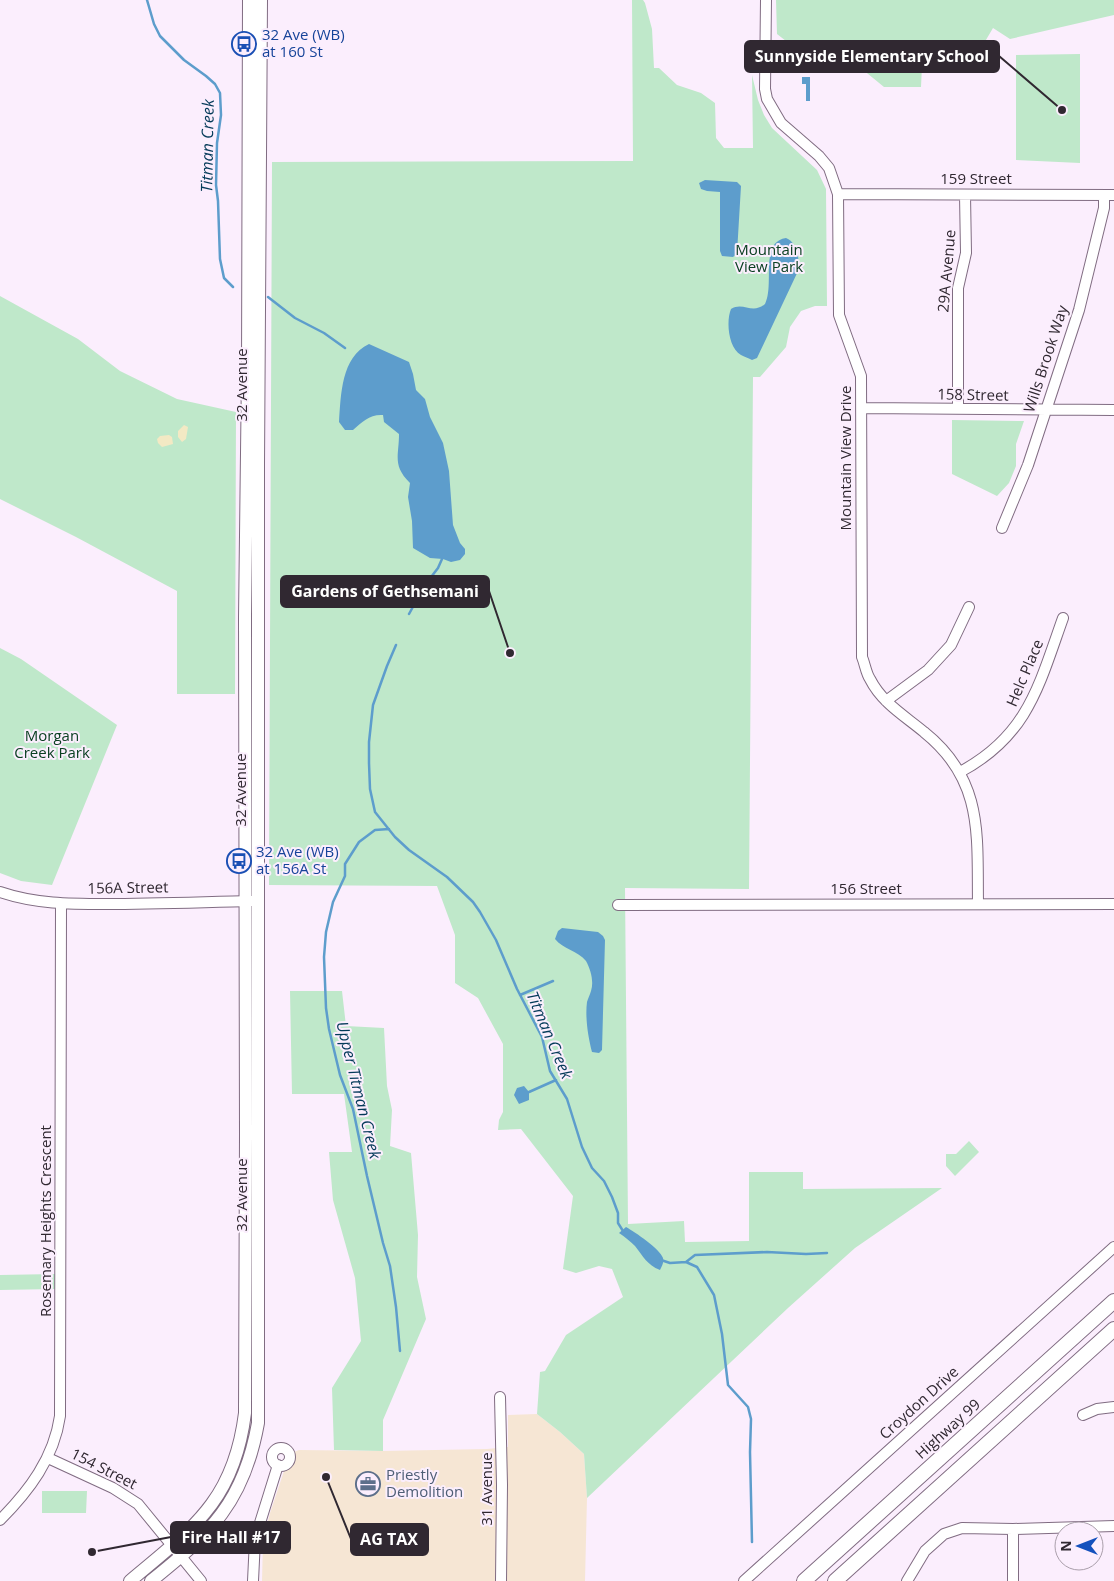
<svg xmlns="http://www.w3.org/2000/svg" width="1114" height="1581" font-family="'Open Sans',sans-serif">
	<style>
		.commercial { fill: #f6e6d4 }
		.green { fill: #bfe8ca }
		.sand { fill: #f3e9c4 }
		.water { fill: #5d9dcc }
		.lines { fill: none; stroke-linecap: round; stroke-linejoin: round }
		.stream { stroke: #5d9dcc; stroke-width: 2.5 }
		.minor-casing { stroke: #806c82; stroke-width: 12 }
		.major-casing { stroke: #806c82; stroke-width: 14 }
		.highway-casing { stroke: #806c82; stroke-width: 16 }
		.minor { stroke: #fff; stroke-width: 10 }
		.major { stroke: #fff; stroke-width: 12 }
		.highway { stroke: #fff; stroke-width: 14 }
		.labels { text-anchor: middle; stroke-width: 4; stroke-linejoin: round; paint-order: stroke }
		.transit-label { font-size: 15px; fill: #164399; stroke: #fbeefd; text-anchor: start }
		.street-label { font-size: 15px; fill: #302831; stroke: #fbeefd }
		.park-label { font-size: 15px; fill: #0b4022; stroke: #fbeefd }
		.service-label { font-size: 15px; fill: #4e5e75; stroke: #fbeefd; text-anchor: start }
		.water-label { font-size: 16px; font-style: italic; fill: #043a59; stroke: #fbeefd }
		.leader { fill: none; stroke: #302831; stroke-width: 2 }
		.callout-dot { fill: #302831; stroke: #fbeefd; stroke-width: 2 }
		.callout { fill: #302831; stroke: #302831; stroke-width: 2 }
		.callout-label { font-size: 16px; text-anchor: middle; font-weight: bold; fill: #fff }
	</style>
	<rect width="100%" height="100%" fill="#fbeefd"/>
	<!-- commercial -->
	<path class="commercial" d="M537,1414L560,1432L584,1454L587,1498L585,1581H262L263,1541L270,1513L284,1471L292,1464L295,1459L294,1452L299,1450L383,1451L487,1449L508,1447V1415Z"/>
	<!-- green -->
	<path class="green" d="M632,0H643L645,3L652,29L654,68H659L677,85L701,93L715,103L716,138L724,148H753L752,75L758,100L764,115L772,128L817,170L826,189L827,306H815L801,311L790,327L786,347L760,377H753L749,889L625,888L628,1224L684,1221L685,1242L749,1241V1172H803V1189L942,1188L855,1248L788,1308L587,1498L584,1454L560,1432L537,1414L540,1372L545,1371L566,1335L623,1297L612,1269L599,1266L576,1273L563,1269L573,1196L521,1129L498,1130L499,1120L503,1112V1044L478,998L455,983V935L437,886L269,885L272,162L633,161Z
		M776,0H1114V15L1010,39L993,28L980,50H970V53L947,54L922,65L921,87H884L862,69L816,68L786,41L777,34Z
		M1080,54V163L1016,160V55Z
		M0,296L78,339L120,371L177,399L236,412L235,694H177V591L76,537L0,499Z
		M952,420L1024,421L1016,444V466L1009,483L997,496L952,474Z
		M0,648L21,659L117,725L52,885L21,881L0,873Z
		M290,991H342L346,1026L384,1028L387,1086L392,1110L390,1146L411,1153L418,1235L417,1277L426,1319L383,1420V1451L334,1450L332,1388L361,1341L355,1278L333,1200L329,1152H352L344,1094H292Z
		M969,1141L979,1152L955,1176L946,1166V1154H956Z
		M55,1274V1289L0,1290V1275Z
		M42,1491H87L86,1513H42Z"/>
	<!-- sand -->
	<path class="sand" d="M184,425L188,427L186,439L182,442L178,437V431Z
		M169,435L172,437L173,444L162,447L158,443L157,439L160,436Z"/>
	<!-- water -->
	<path class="water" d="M802,77H810V101H806V84H802Z
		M705,180L737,182L741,186L737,253L733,257L722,256L720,251V192L707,191L701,189L699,183Z
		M786,238C797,242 799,258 799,269L757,358L752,360C749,358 744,357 741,355C728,347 726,321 731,309C743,301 752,315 765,304C775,284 759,242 786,238Z
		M369,344L409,362L413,374L416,390L425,399L430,417L443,443L449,471L453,525L460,543L465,549V554L460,560L451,562L443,559L430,558L413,548L412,521L408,497L410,483C392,465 399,456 399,434L384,422L383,415C370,414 362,422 353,430H345L339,422C341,395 341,357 369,344Z
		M562,928L598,932L603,936L605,940L602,1050L599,1053L592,1052C588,1037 585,1017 587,1002C588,998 590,995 591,991C594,982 591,970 586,961C578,951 563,949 555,939L558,931Z
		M524,1086L529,1092V1100L519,1104L514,1095L517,1088Z
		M626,1227C635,1232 660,1249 663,1258C664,1263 662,1266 660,1270C647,1265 643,1256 635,1246C630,1241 625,1237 619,1233Z"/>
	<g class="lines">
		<!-- stream -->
		<path class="stream" d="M147,0L154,24L160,36L184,60L206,76L215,84L220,93L221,115L217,143L216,185L218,201L220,259L224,278L233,287
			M268,297L295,318L324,333L345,348
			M409,614L425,585L438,568L442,559
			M396,645L387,666L373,705L369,742V763L370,789L375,812L395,837L409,850L447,877L473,902L480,912L496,940L517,989L542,1037L550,1071L567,1099L582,1147L592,1168L604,1181L612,1197L618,1213V1223L623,1231
			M389,829L375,830L359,842L345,864V876L333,902L326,932L324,957L326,1008L329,1029L340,1075L353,1109L367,1176L383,1243L390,1266L396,1307L400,1351
			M520,995L553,981
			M529,1092L556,1080
			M661,1260L670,1263L686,1262L695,1255L767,1252L806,1254L827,1253
			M686,1262L697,1267L714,1295L722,1334L728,1385L748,1407L751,1419L750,1452L752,1542"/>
		<defs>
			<path id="minor" d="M766,0L765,89L767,99L781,123L819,156L829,168L838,194L839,315L861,376L862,657C865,664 866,673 870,679C882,703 905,716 924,732C984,780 977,835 978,904
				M838,194L1114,195
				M862,408L1114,410
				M958,409V288L966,253L965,195
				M1002,528L1028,465L1079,310L1104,208V195
				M886,701L928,670L951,645L969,607
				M960,772C1028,736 1039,685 1063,618
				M0,892C35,904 70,904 106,904C155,904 204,902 252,901
				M618,905L1114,904
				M500,1397L502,1485L501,1581
				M1083,1415L1097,1409L1114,1407
				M272 1457a9 9 0 1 1 18 0a9 9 0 1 1-18 0Z
				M48,1458L113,1488L138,1504L201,1581
				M0,1520C29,1491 54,1458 60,1416L61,904
				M253,1581L255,1539L278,1465
				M744,1581L1114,1247
				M907,1581L925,1551L944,1534L962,1528L1013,1529L1114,1526
				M1013,1581V1529"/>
			<path id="major" d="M130,1581C193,1528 234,1501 245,1413L246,1133L245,617L248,371L249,0
				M151,1581C211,1533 244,1502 258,1423V464L261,0"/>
			<path id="highway" d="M804,1581L1114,1301
				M835,1581L1114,1329"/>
		</defs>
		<!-- minor casing -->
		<use href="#minor" class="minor-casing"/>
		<!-- major casing -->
		<use href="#major" class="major-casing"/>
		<!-- highway casing -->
		<use href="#highway" class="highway-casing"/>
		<!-- minor -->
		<use href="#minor" class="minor"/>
		<!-- major -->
		<use href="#major" class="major"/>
		<!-- highway -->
		<use href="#highway" class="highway"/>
	</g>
	<!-- icons -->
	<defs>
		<symbol id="bus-ring" viewBox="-11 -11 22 22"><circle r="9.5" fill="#fbeefd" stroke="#1a4fb4" stroke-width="1.5"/><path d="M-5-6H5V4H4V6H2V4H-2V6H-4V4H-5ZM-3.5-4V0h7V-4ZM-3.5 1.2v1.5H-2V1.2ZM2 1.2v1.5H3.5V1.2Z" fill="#1a4fb4"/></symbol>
		<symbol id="office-ring" viewBox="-11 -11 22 22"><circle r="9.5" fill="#fbeefd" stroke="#5c6f8a" stroke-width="1.5"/><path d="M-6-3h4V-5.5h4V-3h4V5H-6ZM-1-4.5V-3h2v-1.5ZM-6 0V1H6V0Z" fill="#5c6f8a"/></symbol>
	</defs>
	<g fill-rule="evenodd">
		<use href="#bus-ring" x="230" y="30" width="28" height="28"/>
		<use href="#bus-ring" x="225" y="847" width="28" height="28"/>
		<use href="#office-ring" x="354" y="1470" width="28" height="28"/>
	</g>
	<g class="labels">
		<!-- transit labels -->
		<g class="transit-label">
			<text x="262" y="40">32 Ave (WB)<tspan x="262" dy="17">at 160 St</tspan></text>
			<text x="256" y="857">32 Ave (WB)<tspan x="256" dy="17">at 156A St</tspan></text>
		</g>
		<!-- street labels -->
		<g class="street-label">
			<text x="976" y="184">159 Street</text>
			<text transform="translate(947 271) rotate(-85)" y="5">29A Avenue</text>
			<text transform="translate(1046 359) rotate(-72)" y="5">Wills Brook Way</text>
			<text transform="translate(242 385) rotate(-90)" y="5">32 Avenue</text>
			<text transform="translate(973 395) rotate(1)" y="5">158 Street</text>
			<text transform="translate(846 458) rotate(-90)" y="5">Mountain View Drive</text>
			<text transform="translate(1025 673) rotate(-67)" y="5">Helc Place</text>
			<text transform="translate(241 790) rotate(-90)" y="5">32 Avenue</text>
			<text transform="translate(128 888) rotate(-1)" y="5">156A Street</text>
			<text x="866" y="894">156 Street</text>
			<text transform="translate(242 1195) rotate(-90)" y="5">32 Avenue</text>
			<text transform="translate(46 1221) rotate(-90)" y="5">Rosemary Heights Crescent</text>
			<text transform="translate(919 1403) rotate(-42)" y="5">Croydon Drive</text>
			<text transform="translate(948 1429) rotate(-42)" y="5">Highway 99</text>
			<text transform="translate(104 1469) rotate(27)" y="5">154 Street</text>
			<text transform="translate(487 1489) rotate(-90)" y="5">31 Avenue</text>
		</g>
		<!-- park labels -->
		<g class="park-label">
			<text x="769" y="255">Mountain<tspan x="769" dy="17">View Park</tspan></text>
			<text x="52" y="741">Morgan<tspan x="52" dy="17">Creek Park</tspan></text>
		</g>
		<!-- service labels -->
		<g class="service-label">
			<text x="386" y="1480">Priestly<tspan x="386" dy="17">Demolition</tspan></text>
		</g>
		<!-- water labels -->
		<g class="water-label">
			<text transform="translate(207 146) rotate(-89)" y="6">Titman Creek</text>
			<text transform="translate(550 1035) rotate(67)" y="6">Titman Creek</text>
			<text transform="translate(359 1090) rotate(76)" y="6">Upper Titman Creek</text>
		</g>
	</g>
	<!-- callouts -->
	<path class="leader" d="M1062 110L999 56M510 653L489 591M92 1552L171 1537M326 1477L351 1539"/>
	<g class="callout-dot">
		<circle cx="1062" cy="110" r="5"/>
		<circle cx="510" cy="653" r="5"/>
		<circle cx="92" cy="1552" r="5"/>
		<circle cx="326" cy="1477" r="5"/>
	</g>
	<g class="callout">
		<rect x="745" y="41" width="254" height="31" rx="5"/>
		<rect x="281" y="576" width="208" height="31" rx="5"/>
		<rect x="171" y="1522" width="119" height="31" rx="5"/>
		<rect x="351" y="1524" width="77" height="31" rx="5"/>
	</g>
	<g class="callout-label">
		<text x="872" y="62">Sunnyside Elementary School</text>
		<text x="385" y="597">Gardens of Gethsemani</text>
		<text x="231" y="1543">Fire Hall #17</text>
		<text x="389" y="1545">AG TAX</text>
	</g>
	<!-- north arrow -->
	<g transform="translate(1079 1546) rotate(270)"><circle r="24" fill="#fbeefd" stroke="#aa9fab"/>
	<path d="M0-4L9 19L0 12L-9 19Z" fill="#1451bd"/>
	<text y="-8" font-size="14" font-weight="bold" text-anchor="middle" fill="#302831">N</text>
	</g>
</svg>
